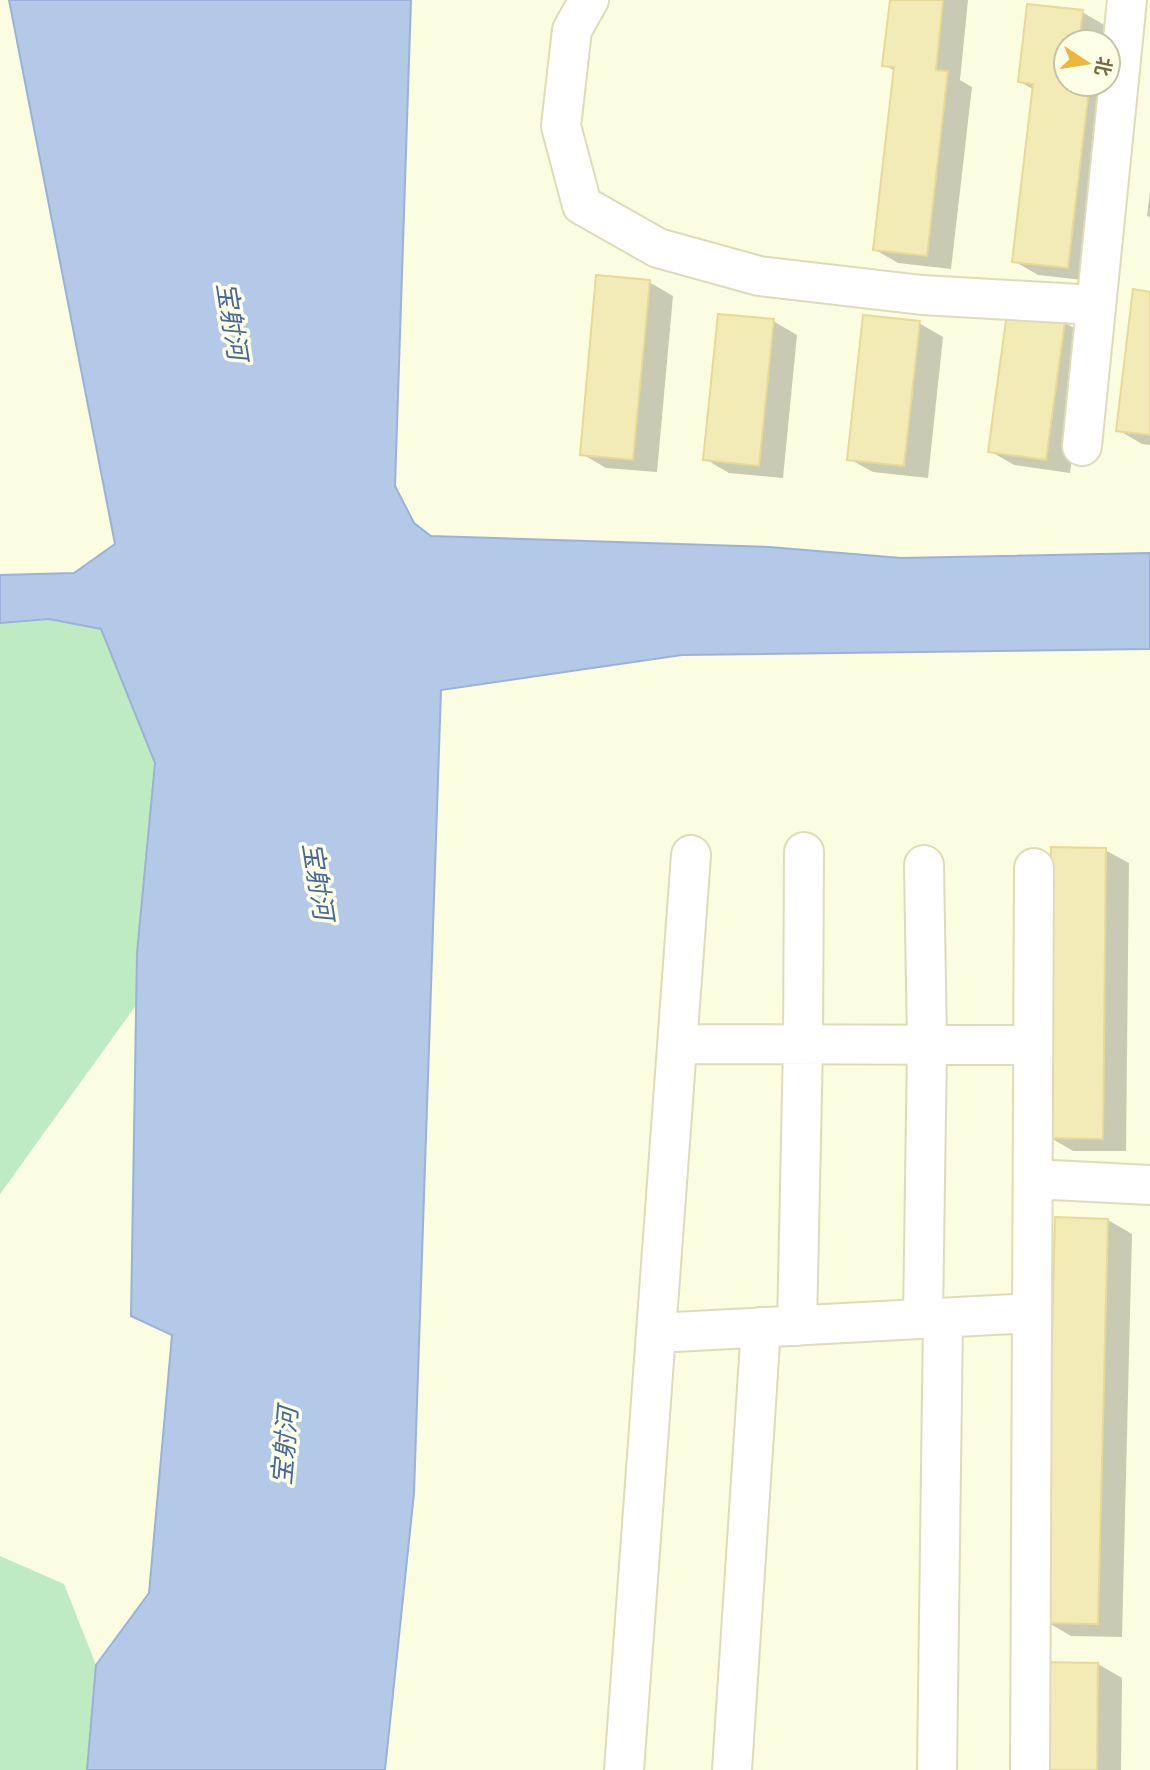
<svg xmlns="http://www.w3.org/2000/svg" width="1150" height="1770" font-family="'Alegreya Sans','Noto Sans SC',sans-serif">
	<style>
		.green { fill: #beebc1 }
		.water { fill: #b4c8e7; stroke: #9ab2d9; stroke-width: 2 }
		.shadow { fill: #0003 }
		.building { fill: #f3ebb6; stroke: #e7da96; stroke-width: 2 }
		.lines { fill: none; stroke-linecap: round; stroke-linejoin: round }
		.minor-casing { stroke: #dedcb8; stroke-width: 42 }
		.minor { stroke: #fff; stroke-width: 38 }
		.labels { text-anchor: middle; stroke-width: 7; stroke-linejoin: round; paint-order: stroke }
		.water-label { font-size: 26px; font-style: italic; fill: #47689e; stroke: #fdffe7 }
	</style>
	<rect width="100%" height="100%" fill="#fbfde0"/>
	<!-- green -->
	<path class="green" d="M49,619L101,629L155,763L137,1004L0,1194V623Z
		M0,1556L64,1584L96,1665L87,1770H0Z"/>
	<!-- water -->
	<path class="water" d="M9,0H411L395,486L414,523L431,536L769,547L901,558L1150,553V649L682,655L441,690L414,1493L385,1770H87L96,1665L149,1593L172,1335L131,1316L137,953L155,763L101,629L49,619L0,623V575L74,573L115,544Z"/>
	<!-- shadow -->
	<path class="shadow" d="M891,0H968L960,80L972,87L951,269L898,263L874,249L895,71L884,65Z
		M1082,12L1106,26L1104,42H1066V84H1099L1098,96L1112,104L1092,281L1038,275L1014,261L1034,90L1019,81Z
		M1150,192V217L1147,216Z
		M649,282L673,296L657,472L606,468L582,454Z
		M1150,293V445L1142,444L1118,430Z
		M773,321L797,335L783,478L729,473L705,459Z
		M919,323L943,337L928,478L873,472L849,459Z
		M1065,323L1088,336L1070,473L1014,465L990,451Z
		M1105,850L1129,863L1126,1151H1073L1049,1137Z
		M1108,1220L1132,1234L1122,1637L1071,1636L1047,1622Z
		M1044,1664H1098L1122,1678L1121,1770H1043Z"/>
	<!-- building -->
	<path class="building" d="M890,0H943L936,70L948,71L927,256L873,250L894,67L882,66Z
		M1027,4L1083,10L1079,42H1066V84L1089,89L1068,268L1012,262L1033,84L1018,82Z
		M596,275L650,280L633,460L580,455Z
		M1133,289L1150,292V435L1116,431Z
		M1007,313L1065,321L1046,460L988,452Z
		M718,314L774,319L759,466L703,460Z
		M863,315L920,321L904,466L847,460Z
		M1051,847L1106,848L1103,1139L1047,1138Z
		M1055,1217L1108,1219L1098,1624L1045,1623Z
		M1042,1662L1098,1663L1097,1770H1041Z"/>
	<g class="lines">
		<defs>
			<path id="minor" d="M589,0L572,30L561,126L582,205L658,248L759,276L922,295L1096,305
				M1082,446L1127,0
				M677,1044L1033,1045
				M1033,1179L1150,1185
				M923,1319L927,1045L924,865
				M797,1326L803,1045L804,852
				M656,1333L1032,1313
				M624,1770L691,855
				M732,1770L761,1327
				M937,1770L943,1318
				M1030,1770L1034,868"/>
		</defs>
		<!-- minor casing -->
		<use href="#minor" class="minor-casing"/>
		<!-- minor -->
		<use href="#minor" class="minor"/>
	</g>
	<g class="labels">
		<!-- water labels -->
		<g class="water-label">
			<text transform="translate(232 321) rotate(81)" y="9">宝射河</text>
			<text transform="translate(318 881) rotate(81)" y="9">宝射河</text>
			<text transform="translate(285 1446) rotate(-85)" y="9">宝射河</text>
		</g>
	</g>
	<!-- north arrow -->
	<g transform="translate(1087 63) rotate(102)"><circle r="33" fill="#fdffe7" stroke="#c6c4a7" stroke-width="2"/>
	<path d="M0-5L12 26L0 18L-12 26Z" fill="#edb63f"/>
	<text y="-10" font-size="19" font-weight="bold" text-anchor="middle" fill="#746c46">北</text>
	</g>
</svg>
